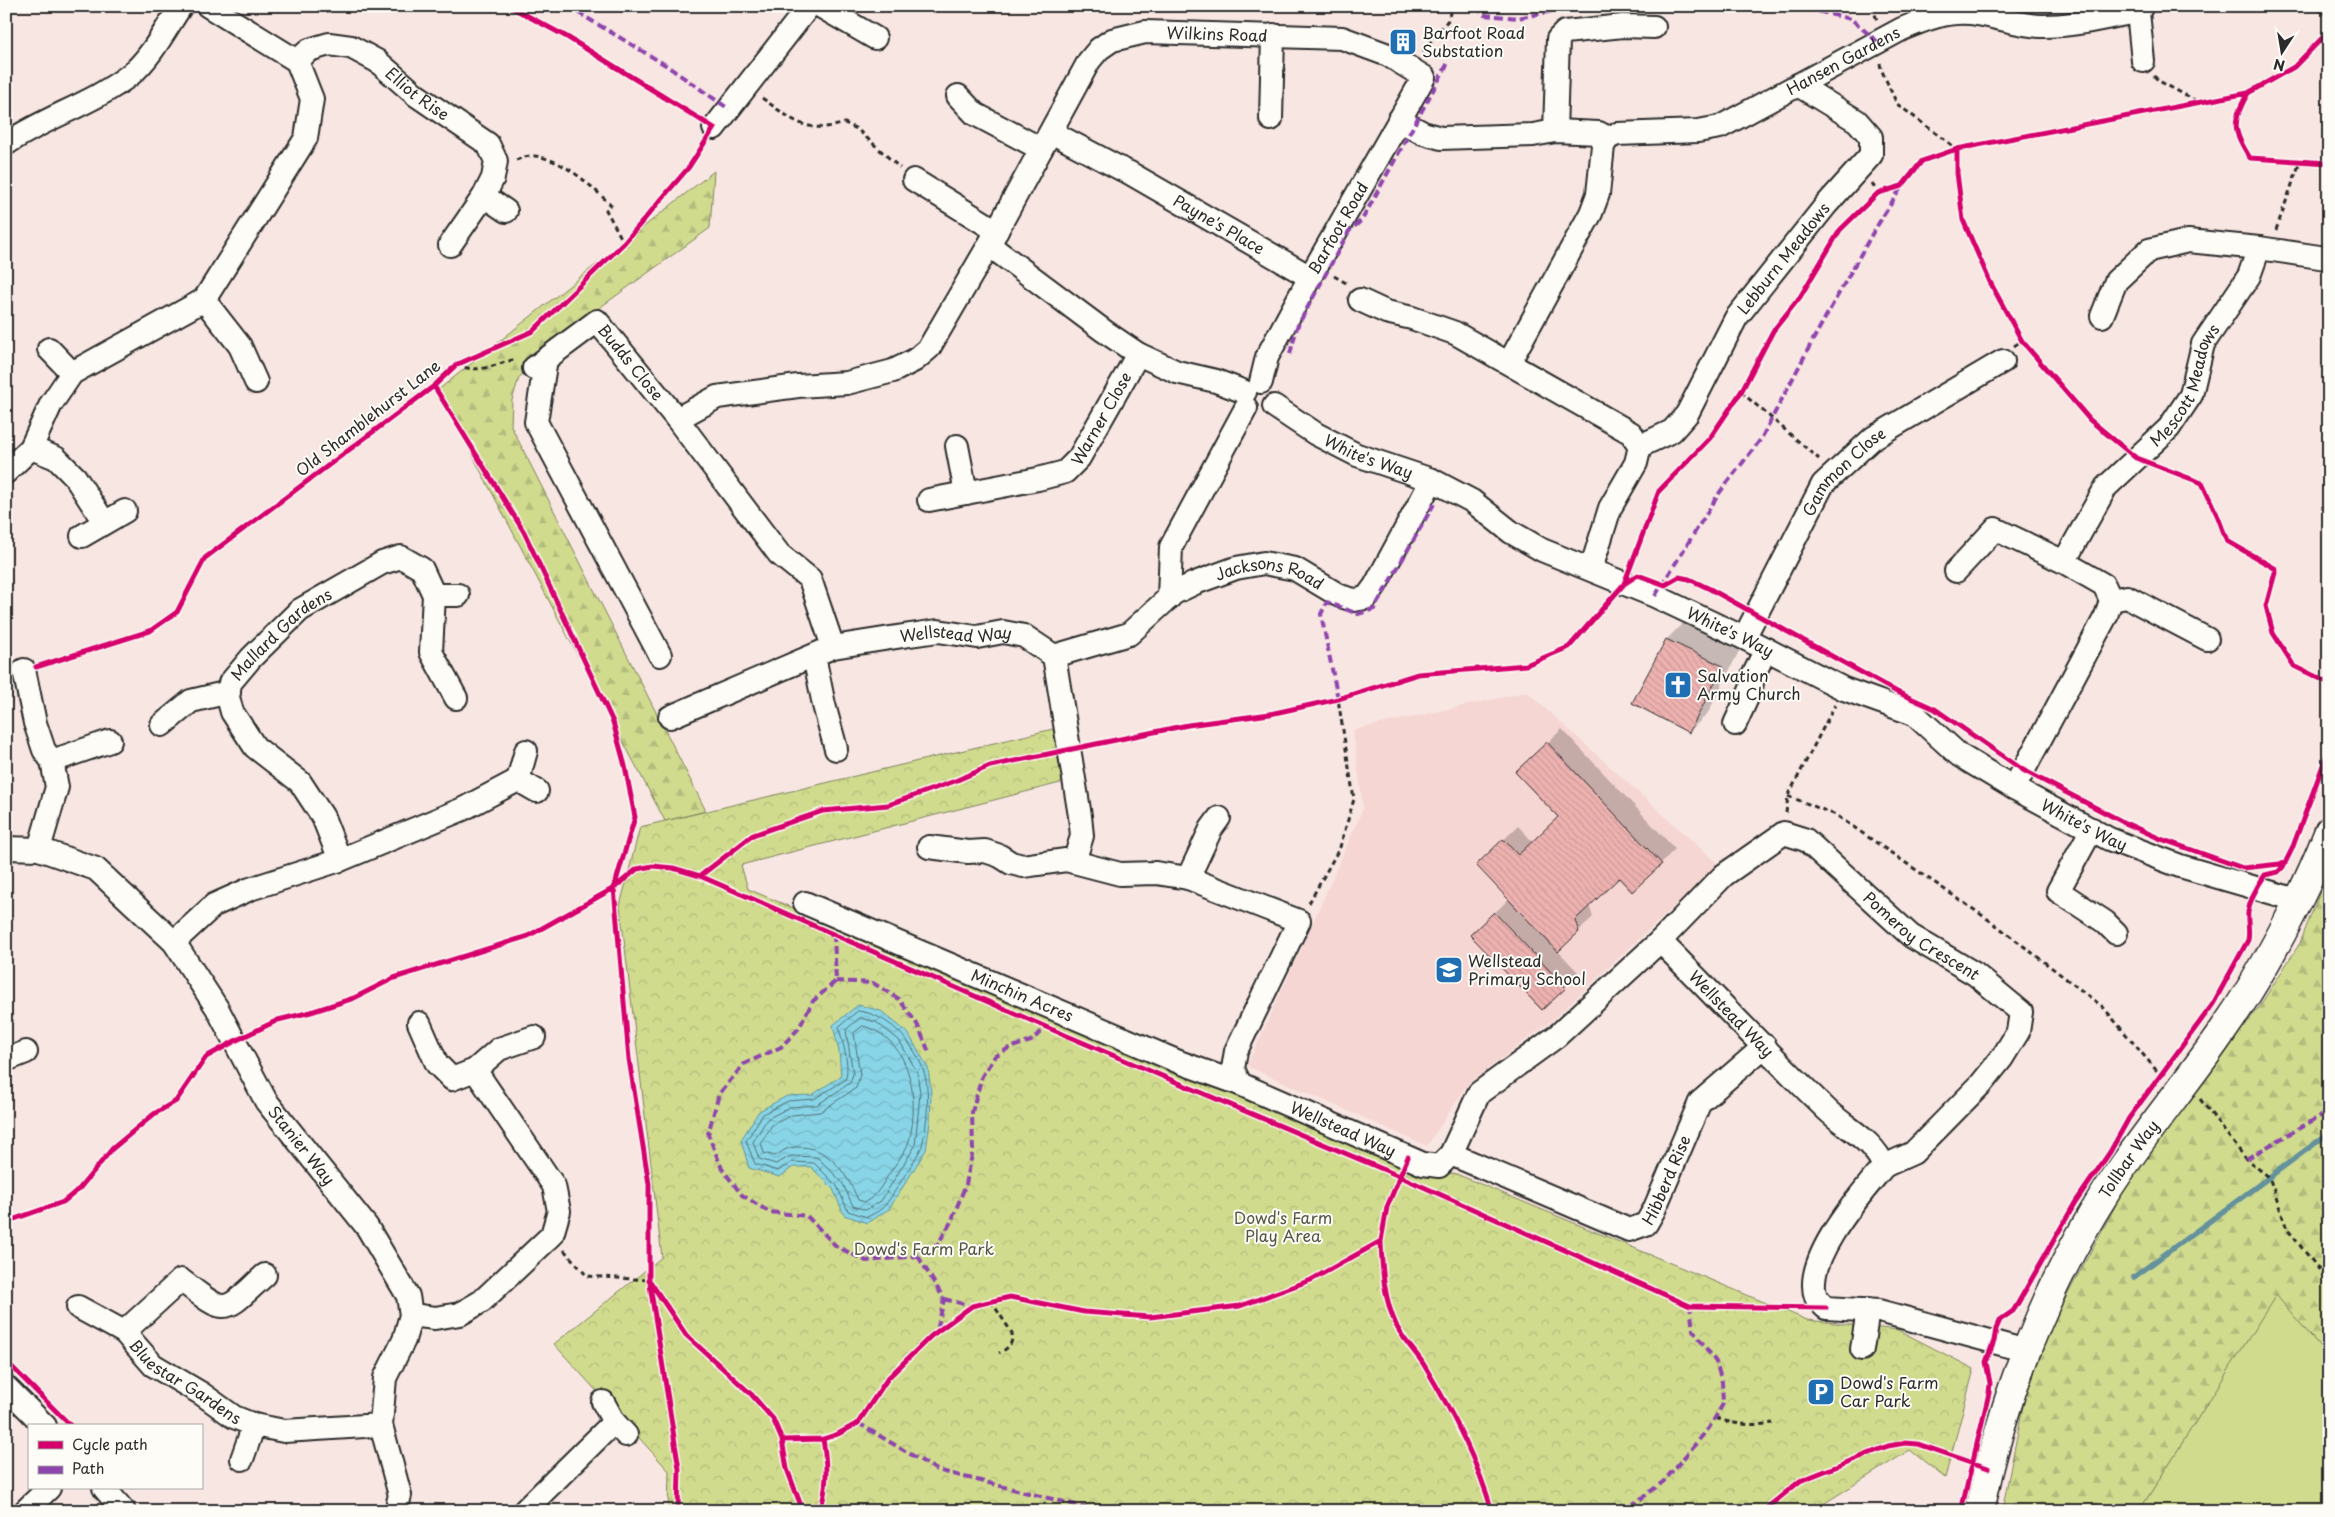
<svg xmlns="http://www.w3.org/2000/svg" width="2335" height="1517" font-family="'Playpen Sans',sans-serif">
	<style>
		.built { fill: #f5d6d3 }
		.grass { fill: #d0db8e; stroke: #7e835c }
		.forest { fill: url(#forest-firs); stroke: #7e835c }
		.park { fill: url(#park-crowns); stroke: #7e835c }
		.water { fill: url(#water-waves); stroke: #63919c }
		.shadow { fill: #0003 }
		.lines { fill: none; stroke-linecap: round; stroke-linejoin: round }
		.shore { stroke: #506f76; stroke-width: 1 }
		.stream { stroke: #63919c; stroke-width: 5.5 }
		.building { fill: url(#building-back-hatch); stroke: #2b2b2b }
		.minor-casing { stroke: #2b2b2b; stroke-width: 26 }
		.major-casing { stroke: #2b2b2b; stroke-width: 31 }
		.path { stroke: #2b2b2b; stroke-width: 3; stroke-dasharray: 5 4; stroke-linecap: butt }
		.minor { stroke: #fdfcf7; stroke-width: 22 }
		.major { stroke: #fdfcf7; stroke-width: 28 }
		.quiet { stroke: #8e44ad; stroke-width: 4; stroke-dasharray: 8 4; stroke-linecap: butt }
		.cycleway-casing { stroke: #fdfcf7; stroke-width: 8 }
		.cycleway { stroke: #d6006c; stroke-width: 5 }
		.labels { text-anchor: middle; stroke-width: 4; stroke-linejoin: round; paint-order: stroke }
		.street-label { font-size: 16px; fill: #2b2b2b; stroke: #fdfcf7 }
		.poi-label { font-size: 16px; fill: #2b2b2b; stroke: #fdfcf7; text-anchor: start }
		.park-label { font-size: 16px; fill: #545744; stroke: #fdfcf7 }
	</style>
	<defs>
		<pattern id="forest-firs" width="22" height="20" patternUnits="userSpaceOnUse" patternTransform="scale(1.25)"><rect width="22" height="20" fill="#d0db8e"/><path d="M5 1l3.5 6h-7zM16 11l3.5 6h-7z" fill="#b3bc7b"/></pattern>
		<pattern id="park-crowns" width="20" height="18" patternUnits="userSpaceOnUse" patternTransform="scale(1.25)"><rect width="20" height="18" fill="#d0db8e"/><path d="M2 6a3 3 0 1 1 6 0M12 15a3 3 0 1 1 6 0" fill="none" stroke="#b3bc7b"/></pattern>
		<pattern id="water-waves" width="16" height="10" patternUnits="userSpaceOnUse" patternTransform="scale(1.25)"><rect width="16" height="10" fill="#88d5e7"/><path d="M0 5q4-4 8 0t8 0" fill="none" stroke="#76b7c6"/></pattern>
		<pattern id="building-back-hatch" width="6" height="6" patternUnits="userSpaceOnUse" patternTransform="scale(1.25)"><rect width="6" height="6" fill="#edb2b0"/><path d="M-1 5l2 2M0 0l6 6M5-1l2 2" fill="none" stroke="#cb9998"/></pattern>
	</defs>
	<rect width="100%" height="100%" fill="#f8e6e2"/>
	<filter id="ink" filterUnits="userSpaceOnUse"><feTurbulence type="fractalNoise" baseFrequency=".02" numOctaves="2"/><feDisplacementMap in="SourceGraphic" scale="10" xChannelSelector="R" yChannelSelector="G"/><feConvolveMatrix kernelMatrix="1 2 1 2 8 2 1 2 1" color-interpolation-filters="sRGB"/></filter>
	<g filter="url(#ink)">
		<!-- built -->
		<path class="built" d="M1527,692L1719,865L1551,1021L1468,1084L1427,1146L1247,1066L1315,918L1363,808L1353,730Z"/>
		<!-- grass -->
		<path class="grass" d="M2276,1294L2329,1357V1511H2139Z"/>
		<!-- forest -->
		<path class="forest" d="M714,171L710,228L541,350L519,378L512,400L511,426L706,811L665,821L438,390Z
			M2329,869V1357L2276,1295L2139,1511H2002L2026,1391L2049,1329L2121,1195L2147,1152L2259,1007L2300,943Z"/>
		<!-- park -->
		<path class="park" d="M1053,729L1064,782L741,865L748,889L1214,1086L1435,1176L1454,1173L1807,1320L1898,1330L1974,1369L1945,1478L1910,1450L1812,1511H668L669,1471L554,1344L662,1257L620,906L640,827Z"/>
		<!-- water -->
		<path class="water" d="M858,1005L881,1011L908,1033L928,1068L931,1092L930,1122L926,1150L889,1209L868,1223L844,1215L833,1189L811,1167H793L780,1177L749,1168L741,1140L759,1111L787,1096L812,1095L841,1076L839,1052L833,1025Z"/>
		<!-- shadow -->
		<path class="shadow" d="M1410,33L1411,41L1407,45L1400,38L1404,34Z
			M1686,620L1741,647L1708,713L1689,732L1667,639Z
			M1562,729L1675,849L1661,863L1620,876L1589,905L1593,917L1558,951L1579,973L1565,987L1486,921L1510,898L1492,851L1518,826L1533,842L1559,817L1531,758Z"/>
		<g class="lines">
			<!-- shore -->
			<path class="shore" d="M858,1011C888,1014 913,1042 923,1069C931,1091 927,1124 922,1146C920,1152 891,1198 886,1204C882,1210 873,1214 867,1217L848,1211L837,1186L814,1163L792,1162L778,1171L755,1164L746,1141L763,1114L788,1101L814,1099L845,1080C851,1066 842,1042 839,1027Z
				M860,1018L876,1022L899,1040L917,1072L920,1093L915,1146L881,1201L866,1210L853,1206L842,1182L817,1157L791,1156L776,1164L759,1159L753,1142L767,1119L790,1107L817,1105L850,1083L853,1074L846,1030Z
				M863,1026C911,1038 920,1100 909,1141C906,1152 895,1164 889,1174C882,1185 877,1196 865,1202L858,1200C846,1171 825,1141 789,1148C783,1150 779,1154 775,1156L764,1153L761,1143L772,1125L792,1115L820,1112L856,1088L860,1075L854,1033Z"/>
			<!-- stream -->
			<path class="stream" d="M2134,1277L2329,1133"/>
		</g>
		<!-- building -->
		<path class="building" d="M2311,6H2329V7L2324,14Z
			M1406,37L1407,46L1400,47L1399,38Z
			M1666,639L1723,666L1689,733L1632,703Z
			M1547,742L1662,864L1632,892L1619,878L1575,920L1579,932L1558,952L1476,865L1503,839L1518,855L1558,817L1515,772Z
			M1494,912L1566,988L1542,1010L1470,935Z"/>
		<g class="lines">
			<defs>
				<g id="minor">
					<path d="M820,6L875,38"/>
					<path d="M2138,12L2143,61"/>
					<path id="s1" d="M297,61L309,50L329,44L351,47L377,61L416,95L488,144L496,161L493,178L484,196L450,245"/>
					<path d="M958,96L975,114L1041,149"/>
					<path d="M1271,119L1273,35"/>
					<path d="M1399,120L1423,133L1441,138L1533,135L1555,131L1599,133L1608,138"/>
					<path d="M714,128L809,6"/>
					<path d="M1555,131L1558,39L1565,32L1623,26L1654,27"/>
					<path d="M1051,132L1123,170"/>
					<path d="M6,144C45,117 93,104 131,74C150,59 167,27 181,6"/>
					<path id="s2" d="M1128,172L1310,277"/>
					<path d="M914,180L997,231"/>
					<path d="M484,196L506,211"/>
					<path d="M989,245L1104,331L1138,354L1177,372L1216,381L1245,392"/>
					<path d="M2259,248L2326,258"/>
					<path d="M204,300L240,346L256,382"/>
					<path d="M1360,300L1386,312L1412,318L1455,333L1631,433L1640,446L1636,463L1610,508L1591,569"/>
					<path d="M49,349L72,373"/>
					<path d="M546,359L536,422L660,655"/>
					<path id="s3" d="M1509,363L1591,213L1598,194L1603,146L1608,138L1617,134L1698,131L1720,127L1902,29C1919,22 1938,14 1957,13C1985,11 2012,25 2040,26C2072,27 2106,17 2138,12L2142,6"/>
					<path id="s4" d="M534,368L597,321L677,419"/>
					<path id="s5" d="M1274,406L1316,434L1357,455L1432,480L1472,501L1511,532L1542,550L1655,596L1744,638L1844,689L1914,714L1959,755L2014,788L2109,839L2180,866L2297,900"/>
					<path d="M957,446L966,493"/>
					<path id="s6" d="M1640,446L1672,431L1687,414L1736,318L1826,205L1871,155V137L1857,121L1798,85"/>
					<path d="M31,448L56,458L75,477L104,522"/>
					<path d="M6,472L31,448L51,404L72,373L204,300L306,138L312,99L297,61L208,6"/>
					<path id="s7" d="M929,500L1038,479L1065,472L1079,458L1138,354"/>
					<path d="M82,536L125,511"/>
					<path id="s8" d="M2064,562L2106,487L2169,428L2191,395L2203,344L2249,276L2259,248L2188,241L2149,250L2116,281L2102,316"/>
					<path d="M1956,571L1995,529L2064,562L2104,585L2111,600L2106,616L2014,788"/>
					<path d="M434,595H458"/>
					<path d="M1169,598L1171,547L1246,408"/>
					<path d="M2111,600L2127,597L2207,639"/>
					<path id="s9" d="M1744,638L1823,484L1873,438L2003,361"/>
					<path id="s10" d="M833,647L810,579L779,554L677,419L717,397L798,386L847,383L893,371L915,360L929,348L989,245L1089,61L1099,49L1112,40L1145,32L1342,38L1388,55L1424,77L1310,277L1267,357L1261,382"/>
					<path d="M814,656L824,705L836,749"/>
					<path id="s11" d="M1054,656L1129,634L1174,593L1195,583L1236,568L1264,563L1295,569L1340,596L1354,600L1366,598L1375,586L1432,480"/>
					<path d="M24,670L35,723L44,750L52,761L57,787L39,849"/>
					<path id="s12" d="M670,717L833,647L903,636L938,631L977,637L1003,632L1024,636L1054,656L1080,816L1082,836L1074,862L1120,874L1156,873L1188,878L1299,921L1236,1051L1233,1069L1240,1084"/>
					<path d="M1735,724L1751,689L1753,676L1766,649"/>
					<path d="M162,725L191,701L229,692"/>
					<path d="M52,761L110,741"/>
					<path d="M518,780L526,751"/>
					<path d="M2092,829L2058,891L2105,922L2116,933"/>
					<path d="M929,847L968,852L985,851L1000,856L1011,863L1023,866L1066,860L1074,862"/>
					<path id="s13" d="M6,848L39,849L96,869L174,942L217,1008L266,1101L367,1227L408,1296L411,1315L404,1340L385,1378L381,1425L400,1495L396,1511"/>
					<path id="s14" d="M340,860L323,817L300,782L255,747L232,712L228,697L230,683L251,658L300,610L382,563L401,557L422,569L434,595L431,652L456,698"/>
					<path d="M1188,878L1211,829L1219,818"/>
					<path id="s15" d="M805,903L1179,1062L1240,1084L1423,1164L1439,1166L1451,1154L1479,1093L1557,1036L1660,941C1716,997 1770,1055 1827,1110C1847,1129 1872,1139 1884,1166C1862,1193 1802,1260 1816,1297C1818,1301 1823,1305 1826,1308L1879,1311L2027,1351"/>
					<path id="s16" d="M1660,941L1724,875L1784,833L1806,840L1911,936L1975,974L2021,1012L2018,1032L2002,1058L1981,1084L1913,1153L1884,1166"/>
					<path d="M174,942L214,905L250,889L340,860L463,809L518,780L537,791"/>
					<path d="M419,1023L437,1064L452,1079L475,1070L499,1049L534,1037"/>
					<path d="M6,1060L26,1052"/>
					<path id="s17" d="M1451,1154L1629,1230L1646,1224L1654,1210L1700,1102L1765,1046"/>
					<path id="s18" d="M78,1307L124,1332L153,1365L202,1394L234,1417L254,1425L284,1431L381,1425"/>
					<path d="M411,1315L435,1318L460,1314L482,1301L552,1235L559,1211L554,1186L475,1070"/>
					<path d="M124,1332L181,1280C229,1317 222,1314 265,1275"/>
					<path d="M1862,1349L1868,1310"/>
					<path d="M6,1387L45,1426"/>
					<path d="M603,1402L614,1422L626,1435"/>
					<path d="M242,1459L254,1425"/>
					<path d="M104,1488L124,1511"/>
					<path d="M25,1511L49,1488"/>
					<path d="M524,1511L614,1422"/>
				</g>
				<g id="major">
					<path id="s19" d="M1980,1511C2002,1399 2045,1288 2106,1192C2142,1135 2186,1085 2224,1029C2264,972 2304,895 2329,831"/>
				</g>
			</defs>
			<!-- minor casing -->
			<use href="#minor" class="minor-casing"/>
			<!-- major casing -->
			<use href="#major" class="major-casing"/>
			<!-- path -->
			<path class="path" d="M1872,6L1877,20
				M1423,52L1448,20L1452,6
				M1880,63L1881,69L1897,104L1957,149
				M2154,76L2159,81L2200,103
				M762,98C793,120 806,135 845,123L857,129L900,168
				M516,160C522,158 529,155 535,156C565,160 590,185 611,205L606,210L624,243
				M1872,183L1878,193
				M2276,230L2301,159
				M1334,276L1348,284
				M2014,346L2022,341
				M456,365C481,374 492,365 516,359
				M1741,392L1819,459
				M1788,796L1836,815L1992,922L2103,1007L2162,1077
				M1786,813L1788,796L1835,705
				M1309,903L1340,847L1354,799L1338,699
				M2200,1099L2246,1159L2269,1177L2287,1229L2329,1282
				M564,1250L587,1276L649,1280
				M991,1301L1012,1333C1013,1344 1009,1348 999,1353
				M1716,1418C1734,1425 1755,1426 1773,1423"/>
			<!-- minor -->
			<use href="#minor" class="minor"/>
			<!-- major -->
			<use href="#major" class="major"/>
			<!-- quiet -->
			<path class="quiet" d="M567,6L664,64L729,109
				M1476,6L1484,15L1518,18L1568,8L1686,7L1812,10L1851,19L1879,43
				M1290,354L1297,327L1349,231L1362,220L1449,61
				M1655,596L1720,492L1761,439L1814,338L1872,234L1902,186
				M1338,699L1321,614L1327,602L1358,614L1374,609L1434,504
				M834,934L836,981L813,1001L799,1028L781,1047L744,1064L719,1094L708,1134L722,1169L742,1195L769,1212L807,1216L836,1246L866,1261L918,1256L938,1244L951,1222L966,1184L973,1150L972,1112L982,1076L995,1056L1009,1048L1031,1041L1046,1027
				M836,981L873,983L899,999L917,1024L929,1052
				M2246,1159L2329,1111
				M918,1256L944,1299L937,1331
				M944,1299L972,1306
				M858,1423L937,1470L1100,1511
				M1619,1511L1638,1501L1664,1481L1709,1428L1723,1404L1722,1382L1716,1362L1693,1330L1690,1306"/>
			<defs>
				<path id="cycleway" d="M2248,93C2231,123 2233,130 2250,158L2329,163
					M1957,149V173L1963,220L1990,282L2022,341L2090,420L2136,458L2202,483L2218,517L2227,541L2276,569L2266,606L2273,633L2294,666L2329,683
					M434,386L524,532L613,722L625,766L635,817L614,888L629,1059L649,1184V1280L686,1335L751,1394L773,1419L782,1440L787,1469L803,1511
					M1624,584L1659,491L1710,438L1741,392L1773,331L1800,297L1840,230L1878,193L1902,186L1922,161L1957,149L2248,93L2294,67L2329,31
					M36,667L150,631L177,612L205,558L434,386L456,365L533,331L624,243L689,167L714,128L567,37L509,6
					M700,876L1046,1027L1399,1176L1690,1306L1826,1308
					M6,1222L63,1202L79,1189L112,1149L154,1114L176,1101L206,1057L235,1041L278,1020L311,1012L354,998L394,978L528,936L614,888L637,869L653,866L673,868L700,876L753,835L823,811L888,805L955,781L990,766L1188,725L1270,714L1338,699L1418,674L1526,665L1569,647L1624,584L1638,575L1665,585L1679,577L1689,579L1710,589L1897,692L1935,709L2023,770L2125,823L2161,839L2243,868L2280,864L2286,861
					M1381,1241C1382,1270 1384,1300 1397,1327C1404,1341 1416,1352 1424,1365C1452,1411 1477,1459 1492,1511
					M650,1285L679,1469L678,1511
					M6,1361L71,1426
					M782,1440L823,1439L838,1434L858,1423L888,1378L931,1336L972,1306L1010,1297L1084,1312L1150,1317L1240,1306L1311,1280L1381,1241L1387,1207L1408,1157
					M820,1511C828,1486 827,1464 823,1439
					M1763,1511L1800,1481L1888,1446L1905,1443L1918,1444L1988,1468
					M1961,1511L1989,1393L1990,1383L1986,1362L1994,1341L1996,1329L2000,1320L2013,1311L2018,1303L2075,1203L2110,1152L2129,1118L2213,1004L2248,940C2250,930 2247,921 2248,912C2250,899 2258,885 2265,875L2278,872L2283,867L2292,849L2329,749"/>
			</defs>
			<!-- cycleway casing -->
			<use href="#cycleway" class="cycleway-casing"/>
			<!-- cycleway -->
			<use href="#cycleway" class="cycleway"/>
		</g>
	</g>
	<!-- icons -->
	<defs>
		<symbol id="building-square" viewBox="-11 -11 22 22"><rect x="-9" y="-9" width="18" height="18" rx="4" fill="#1f6fb2" stroke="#fdfcf7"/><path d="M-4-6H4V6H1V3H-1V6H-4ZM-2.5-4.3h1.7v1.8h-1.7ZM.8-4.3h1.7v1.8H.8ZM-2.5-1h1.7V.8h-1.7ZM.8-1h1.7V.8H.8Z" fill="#fff"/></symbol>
		<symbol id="church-square" viewBox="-11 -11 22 22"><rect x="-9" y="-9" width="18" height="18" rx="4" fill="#1f6fb2" stroke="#fdfcf7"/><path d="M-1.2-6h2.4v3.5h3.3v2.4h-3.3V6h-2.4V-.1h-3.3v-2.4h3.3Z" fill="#fff"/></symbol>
		<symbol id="school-square" viewBox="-11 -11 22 22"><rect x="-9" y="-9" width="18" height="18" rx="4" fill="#1f6fb2" stroke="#fdfcf7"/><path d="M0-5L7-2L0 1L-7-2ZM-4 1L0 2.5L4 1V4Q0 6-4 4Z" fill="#fff"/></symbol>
		<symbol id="parking-square" viewBox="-11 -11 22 22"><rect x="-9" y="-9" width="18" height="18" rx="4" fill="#1f6fb2" stroke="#fdfcf7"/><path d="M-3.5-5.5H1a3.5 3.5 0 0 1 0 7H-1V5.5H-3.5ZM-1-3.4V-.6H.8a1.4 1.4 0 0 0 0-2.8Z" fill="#fff"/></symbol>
	</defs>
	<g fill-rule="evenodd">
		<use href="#building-square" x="1387" y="26" width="32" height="32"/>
		<use href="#church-square" x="1662" y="669" width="32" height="32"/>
		<use href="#school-square" x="1433" y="954" width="32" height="32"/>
		<use href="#parking-square" x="1805" y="1376" width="32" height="32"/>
	</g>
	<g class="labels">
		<!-- street labels -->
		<g class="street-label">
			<text dy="6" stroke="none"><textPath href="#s10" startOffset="1014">Wilkins Road</textPath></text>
			<text dy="6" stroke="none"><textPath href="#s3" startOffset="502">Hansen Gardens</textPath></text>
			<text dy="6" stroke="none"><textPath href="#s1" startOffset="141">Elliot Rise</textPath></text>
			<text dy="6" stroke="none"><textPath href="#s2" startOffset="105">Payne's Place</textPath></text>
			<text transform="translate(1338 228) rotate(-60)" y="6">Barfoot Road</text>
			<text dy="6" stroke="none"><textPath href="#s6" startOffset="242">Lebburn Meadows</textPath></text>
			<text dy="6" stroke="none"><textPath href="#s4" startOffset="132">Budds Close</textPath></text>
			<text dy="6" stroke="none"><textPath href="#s8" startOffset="218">Mescott Meadows</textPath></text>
			<text transform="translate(368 418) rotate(-38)" y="6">Old Shamblehurst Lane</text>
			<text dy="6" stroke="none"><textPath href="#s7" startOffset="204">Warner Close</textPath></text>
			<text dy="6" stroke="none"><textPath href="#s5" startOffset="108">White's Way</textPath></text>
			<text dy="6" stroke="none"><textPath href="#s9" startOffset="196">Gammon Close</textPath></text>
			<text dy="6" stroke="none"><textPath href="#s11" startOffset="241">Jacksons Road</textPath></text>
			<text dy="6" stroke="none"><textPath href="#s5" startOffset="512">White's Way</textPath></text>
			<text dy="6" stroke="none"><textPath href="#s14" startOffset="288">Mallard Gardens</textPath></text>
			<text dy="6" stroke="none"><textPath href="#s12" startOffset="302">Wellstead Way</textPath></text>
			<text dy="6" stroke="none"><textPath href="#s5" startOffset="918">White's Way</textPath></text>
			<text dy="6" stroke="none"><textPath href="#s16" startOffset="339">Pomeroy Crescent</textPath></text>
			<text dy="6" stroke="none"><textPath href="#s15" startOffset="236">Minchin Acres</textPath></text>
			<text dy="6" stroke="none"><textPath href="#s15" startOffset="1110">Wellstead Way</textPath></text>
			<text dy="6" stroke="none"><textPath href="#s15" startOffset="584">Wellstead Way</textPath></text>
			<text dy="6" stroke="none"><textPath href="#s13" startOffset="441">Stanier Way</textPath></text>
			<text dy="6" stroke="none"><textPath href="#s19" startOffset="385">Tollbar Way</textPath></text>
			<text dy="6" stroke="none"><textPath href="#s17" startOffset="260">Hibberd Rise</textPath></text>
			<text dy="6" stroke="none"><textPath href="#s18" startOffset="132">Bluestar Gardens</textPath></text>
		</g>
		<!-- poi labels -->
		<g class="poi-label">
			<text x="1422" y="39">Barfoot Road<tspan x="1422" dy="18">Substation</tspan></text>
			<text x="1697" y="682">Salvation<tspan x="1697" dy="18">Army Church</tspan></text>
			<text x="1468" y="967">Wellstead<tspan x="1468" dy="18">Primary School</tspan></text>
			<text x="1840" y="1389">Dowd's Farm<tspan x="1840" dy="18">Car Park</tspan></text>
		</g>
		<!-- park labels -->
		<g class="park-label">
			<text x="1283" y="1224">Dowd's Farm<tspan x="1283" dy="18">Play Area</tspan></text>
			<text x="924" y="1255">Dowd's Farm Park</text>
		</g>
	</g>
	<!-- margin -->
	<rect width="2335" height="1517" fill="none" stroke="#fdfcf7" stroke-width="25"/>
	<rect x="12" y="12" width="2310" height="1492" fill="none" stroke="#2b2b2b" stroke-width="2" filter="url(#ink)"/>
	<!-- legend -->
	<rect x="28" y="1424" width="175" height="65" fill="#fdfcf7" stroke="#a9a8a5"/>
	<rect x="38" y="1441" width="25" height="8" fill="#d6006c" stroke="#a9a8a5"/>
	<text x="72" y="1450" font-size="15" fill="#2b2b2b">Cycle path</text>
	<rect x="38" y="1466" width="25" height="8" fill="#8e44ad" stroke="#a9a8a5"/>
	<text x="72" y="1474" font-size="15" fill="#2b2b2b">Path</text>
	<!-- north arrow -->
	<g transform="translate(2282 52) rotate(192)" stroke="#fdfcf7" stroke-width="4" paint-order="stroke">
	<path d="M0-4L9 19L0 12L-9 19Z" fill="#2b2b2b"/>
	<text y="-8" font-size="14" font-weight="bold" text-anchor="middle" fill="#2b2b2b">N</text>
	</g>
</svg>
